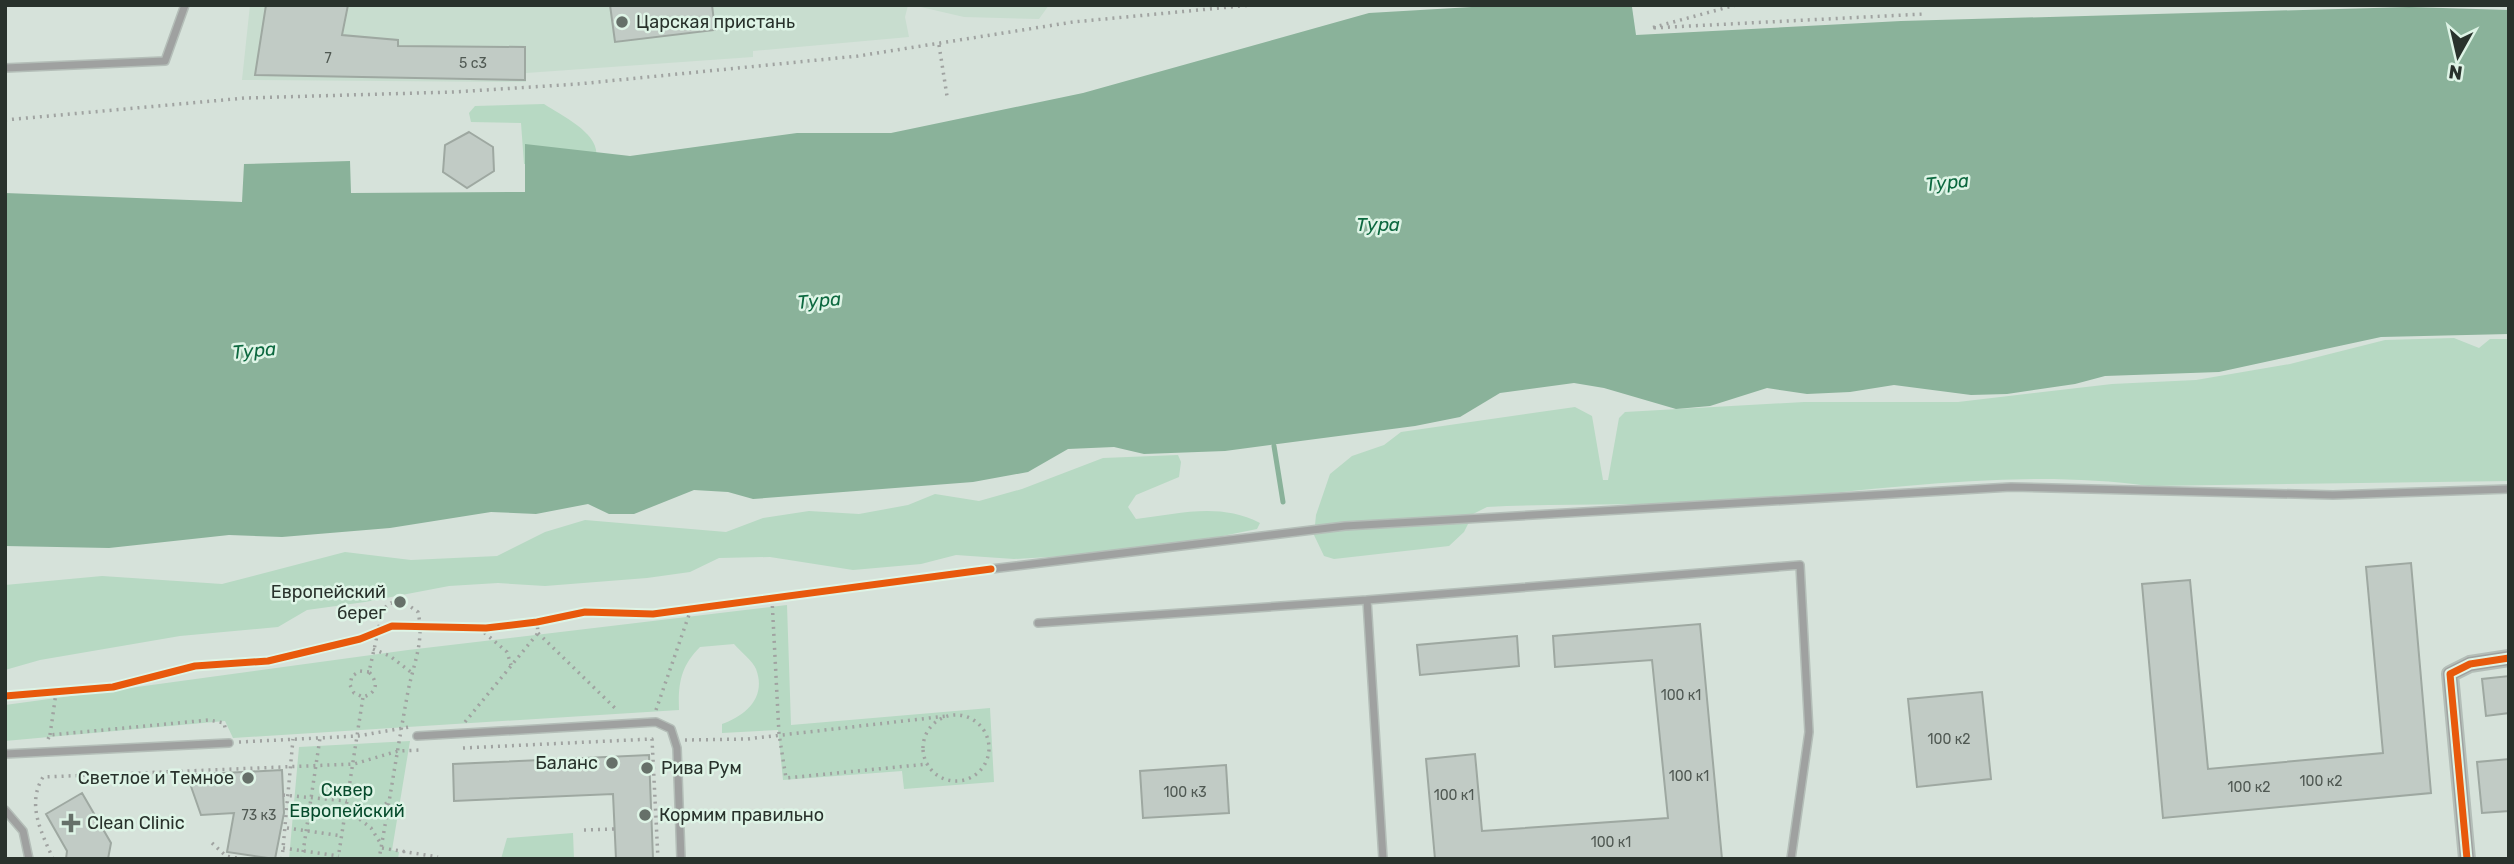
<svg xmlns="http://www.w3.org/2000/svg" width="2514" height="864" font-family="Rubik,sans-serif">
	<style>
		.built { fill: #c8ddcf }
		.green { fill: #b7d9c3 }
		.water { fill: #8ab29a }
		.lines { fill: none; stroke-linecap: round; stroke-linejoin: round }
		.stream { stroke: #8ab29a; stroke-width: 5 }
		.building { fill: #c1cbc5; stroke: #9ea8a1; stroke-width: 2 }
		.lane-casing { stroke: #b4beb8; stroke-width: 10 }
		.street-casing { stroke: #b4beb8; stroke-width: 18 }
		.path { stroke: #a0a3a1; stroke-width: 3.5; stroke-dasharray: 2 5; stroke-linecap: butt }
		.lane { stroke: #9fa1a0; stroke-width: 7 }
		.street { stroke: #9fa1a0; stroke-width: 14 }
		.cycleway-casing { stroke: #def4e6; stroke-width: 11 }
		.cycleway { stroke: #e8590c; stroke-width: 7 }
		.poi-dot { fill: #667069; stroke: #def4e6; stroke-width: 2.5 }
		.labels { text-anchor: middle; stroke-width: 5; stroke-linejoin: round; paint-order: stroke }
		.number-label { font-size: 14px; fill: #505953 }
		.poi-label { font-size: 18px; fill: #29322c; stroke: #def4e6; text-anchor: start }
		.park-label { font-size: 18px; fill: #064b2c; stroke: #def4e6 }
		.water-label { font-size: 19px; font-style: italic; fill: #0c683f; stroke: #def4e6 }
	</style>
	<rect width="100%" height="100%" fill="#d6e2da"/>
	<!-- built -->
	<path class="built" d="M250,5H908L905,17L909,37L753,51V57L526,73V82L242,80Z
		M912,5H1049L1039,19L964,17Z"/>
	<!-- green -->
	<path class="green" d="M544,104C565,118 611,138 592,168L524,164L521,123L471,122L469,113L475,106Z
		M2454,338L2479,348L2490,339H2509V481L2149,486C2008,466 1862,494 1720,502C1642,506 1564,503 1487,507L1473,514L1464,532L1449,546L1334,559L1324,556L1314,535L1316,515L1330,474L1352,456L1384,445L1401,432L1575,407L1592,416L1603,480H1608L1619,418L1625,412L1804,402H1958L2112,384L2196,380L2290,364L2385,340Z
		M1178,455L1181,462L1179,477L1136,495L1128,507L1136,519C1179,514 1219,502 1260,523L1257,529L1193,542L1081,555L1014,559L956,555L921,564L853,570L770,557L719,558L690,572L647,578L545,586L498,583L449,586L365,602L307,610L278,627L180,636L40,660L5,670V585L102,576L222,584L345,552L411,560L497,556L545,532L585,520L726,532L763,518L809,511L859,514L908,505L935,494L979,501L1022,489L1103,458Z
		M787,605L791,725L990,708L994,782L904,789L902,771L783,780L778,730L722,733V724C745,716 767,698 756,669C753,661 740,651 734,644L700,647C681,666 678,683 679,710L233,738L225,721L5,741V705L408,650Z
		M410,741L392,850L399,852L398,859H289L299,747Z
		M573,833L574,859H501L507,838Z"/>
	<!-- water -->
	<path class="water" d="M1506,5H1626L1632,7L1636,35L1901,21L2409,7L2509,10V334L2381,337L2219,372L2105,376L2075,384L2007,394L1971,395L1894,385L1850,392L1807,394L1767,388L1710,406L1676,409L1604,388L1574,383L1500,393L1460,417L1415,426L1225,451L1144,454L1114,447L1068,449L1028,472L973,482L753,499L728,492L694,490L634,514H609L588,504L536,514L491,512L390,528L282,537L229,535L109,548L5,546V193L242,202L244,164L350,161L351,193L525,192V144L630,156L797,133H891L1083,93L1369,13Z"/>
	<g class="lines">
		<!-- stream -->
		<path class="stream" d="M1274,446L1283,502"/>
	</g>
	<!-- building -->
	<path class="building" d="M266,5H348L342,35L398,40V46L525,47V80L255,75Z
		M610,5H712L715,30L615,42Z
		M469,132L493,147L494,171L467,188L443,172L445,145Z
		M2411,563L2431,793L2163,818L2142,584L2190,580L2208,769L2383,753L2366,567Z
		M1700,624L1722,859H1435L1426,759L1475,754L1482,831L1668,818L1652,660L1555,667L1553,636Z
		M1517,636L1519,666L1420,675L1417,645Z
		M2509,676V713L2486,716L2482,679Z
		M1982,692L1991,779L1917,787L1908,699Z
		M649,755L653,859H616L613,794L454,801L453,764Z
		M2509,759V811L2482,813L2477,762Z
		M1226,765L1229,813L1143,818L1140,771Z
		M282,770L284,813L275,859L227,852L234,813L201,815L187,775Z
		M82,793L111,843L108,859H66L67,851L46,814Z"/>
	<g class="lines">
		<defs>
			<path id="lane" d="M5,68L165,61L185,5
				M991,569L1345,526L2011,487L2333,495L2509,489
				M1038,623L1367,600
				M417,736L656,722L671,729L677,748L681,859
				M5,754L229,743
				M5,810L23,831L29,859
				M1383,859L1367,600L1800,565L1809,732L1791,859"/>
			<path id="street" d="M2467,859L2450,674L2470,664L2509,658"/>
		</defs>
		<!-- lane casing -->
		<use href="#lane" class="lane-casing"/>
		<!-- street casing -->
		<use href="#street" class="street-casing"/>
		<!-- path -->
		<path class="path" d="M1736,5L1651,28L1924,14
			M939,45L947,96
			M5,120L245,98L454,92L578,84L858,56L1073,22L1251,5
			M772,599L779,734L786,778L928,764
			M479,628L507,652L511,665
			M538,633L618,711
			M373,649L390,656L412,673
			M369,672L360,671L352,676L350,685L354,693L363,697C377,693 379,683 369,672L383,609L391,603L408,605L418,612C425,644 412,666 407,697C397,751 389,805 379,859
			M656,710L691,609
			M923 748a33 33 0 1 1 66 0a33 33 0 1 1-66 0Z
			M465,722L538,633L537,622
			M50,735L56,693
			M48,739L50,735L209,720L224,723L226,732
			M685,740L747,739L947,716
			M239,742L358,736L409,727
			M463,748L652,739L658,859
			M283,795L347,801
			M345,815L371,811L389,802
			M354,815L371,828L381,844
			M287,828L342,836
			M584,830L615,829
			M212,843L226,856L242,859
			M283,848L339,856
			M382,848L438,857
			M53,859C42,833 26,805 43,777L354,764L398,751L420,750
			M282,859L293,739
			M302,859L320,738
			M338,859L363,697
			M402,859L404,851"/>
		<!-- lane -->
		<use href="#lane" class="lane"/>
		<!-- street -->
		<use href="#street" class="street"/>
		<defs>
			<path id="cycleway" d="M5,696L113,687L195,666L268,661L360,639L392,626L486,628L537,622L585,612L653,614L991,569
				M2467,859L2450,674L2470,664L2509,658"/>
		</defs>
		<!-- cycleway casing -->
		<use href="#cycleway" class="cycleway-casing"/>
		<!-- cycleway -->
		<use href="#cycleway" class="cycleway"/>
	</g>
	<!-- markers -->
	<g class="poi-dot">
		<circle cx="622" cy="22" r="7"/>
		<circle cx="400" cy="602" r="7"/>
		<circle cx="612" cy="763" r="7"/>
		<circle cx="647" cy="768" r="7"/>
		<circle cx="248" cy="778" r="7"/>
		<circle cx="645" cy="815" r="7"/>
		<path d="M67.5 812.5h7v7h7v7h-7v7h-7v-7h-7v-7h7z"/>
	</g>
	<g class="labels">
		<!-- number labels -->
		<g class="number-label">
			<text x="328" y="63">7</text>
			<text x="473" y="68">5 с3</text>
			<text x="1681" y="700">100 к1</text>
			<text x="1949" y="744">100 к2</text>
			<text x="1689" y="781">100 к1</text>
			<text x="2321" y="786">100 к2</text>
			<text x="2249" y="792">100 к2</text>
			<text x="1185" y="797">100 к3</text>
			<text x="1454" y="800">100 к1</text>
			<text x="259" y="820">73 к3</text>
			<text x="1611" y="847">100 к1</text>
		</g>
		<!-- poi labels -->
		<g class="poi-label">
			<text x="636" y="28">Царская пристань</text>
			<text x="386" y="598" text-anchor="end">Европейский<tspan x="386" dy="21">берег</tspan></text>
			<text x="598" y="769" text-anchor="end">Баланс</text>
			<text x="661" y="774">Рива Рум</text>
			<text x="234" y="784" text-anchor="end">Светлое и Темное</text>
			<text x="659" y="821">Кормим правильно</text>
			<text x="87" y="829">Clean Clinic</text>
		</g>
		<!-- park labels -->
		<g class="park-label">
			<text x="347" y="796">Сквер<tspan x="347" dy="21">Европейский</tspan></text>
		</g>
		<!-- water labels -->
		<g class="water-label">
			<text transform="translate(1947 182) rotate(-6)" y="7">Тура</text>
			<text x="1378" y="231">Тура</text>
			<text transform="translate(819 300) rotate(-5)" y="7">Тура</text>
			<text transform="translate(254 350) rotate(-5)" y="7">Тура</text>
		</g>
	</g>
	<!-- border -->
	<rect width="2514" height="864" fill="none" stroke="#29322c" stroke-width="14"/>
	<!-- north arrow -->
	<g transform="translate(2458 56) rotate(188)" stroke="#def4e6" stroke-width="5" paint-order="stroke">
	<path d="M0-5L12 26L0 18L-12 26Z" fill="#29322c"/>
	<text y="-10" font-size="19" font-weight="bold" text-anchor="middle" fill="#29322c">N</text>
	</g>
</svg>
